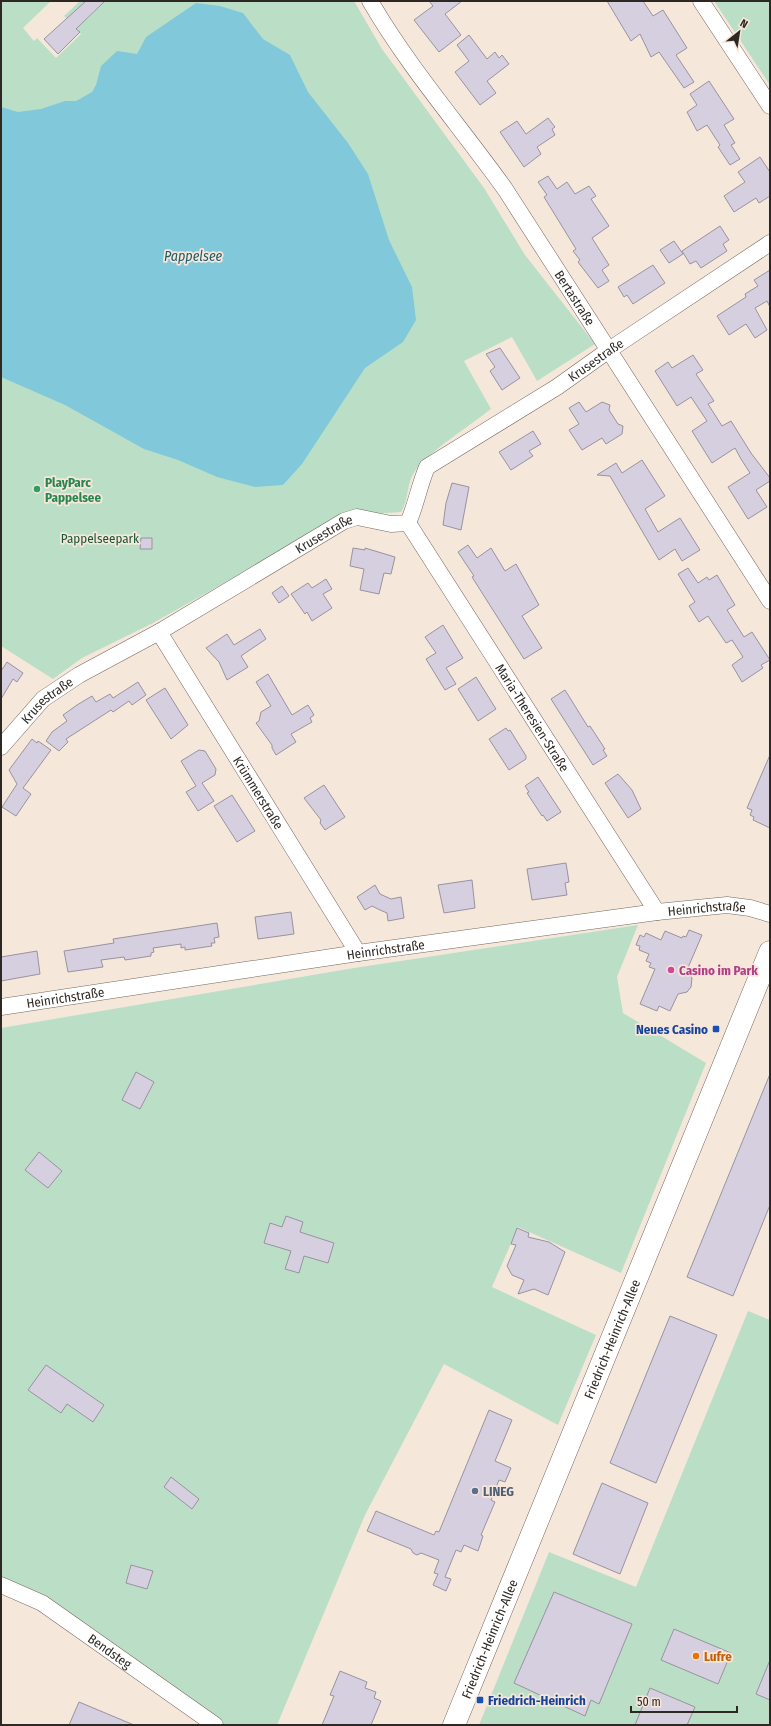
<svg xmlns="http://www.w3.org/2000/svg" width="771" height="1726" font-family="'Fira Sans Condensed',sans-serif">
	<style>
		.green { fill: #bbdfc6 }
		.water { fill: #81c9da }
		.building { fill: #d6cfdf; stroke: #9992a0 }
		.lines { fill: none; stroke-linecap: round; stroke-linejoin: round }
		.minor-casing { stroke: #75685e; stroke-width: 17 }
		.secondary-casing { stroke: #75685e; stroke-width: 23 }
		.minor { stroke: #fff; stroke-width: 16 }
		.secondary { stroke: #fff; stroke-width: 22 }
		.leisure-dot { fill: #2e9e5b; stroke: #f6e7db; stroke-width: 1.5 }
		.hotel-dot { fill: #d1479c; stroke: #f6e7db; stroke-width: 1.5 }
		.transit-dot { fill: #1a4fb4; stroke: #f6e7db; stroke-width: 1.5 }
		.service-dot { fill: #5c6f8a; stroke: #f6e7db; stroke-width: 1.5 }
		.food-dot { fill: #e8710a; stroke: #f6e7db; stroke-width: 1.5 }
		.labels { text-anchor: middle; stroke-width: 3.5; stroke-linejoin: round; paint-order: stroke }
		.street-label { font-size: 13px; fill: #2d2823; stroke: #f6e7db }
		.leisure-label { font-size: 13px; font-weight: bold; fill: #27864d; stroke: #f6e7db; text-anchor: start }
		.park-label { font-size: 13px; fill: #1a5634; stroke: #f6e7db }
		.hotel-label { font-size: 13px; font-weight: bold; fill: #b23c85; stroke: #f6e7db; text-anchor: start }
		.transit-label { font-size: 13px; font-weight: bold; fill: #164399; stroke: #f6e7db; text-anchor: end }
		.service-label { font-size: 13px; font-weight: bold; fill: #4e5e75; stroke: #f6e7db; text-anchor: start }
		.food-label { font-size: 13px; font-weight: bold; fill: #c56008; stroke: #f6e7db; text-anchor: start }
		.water-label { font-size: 14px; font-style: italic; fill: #205b68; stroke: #f6e7db }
	</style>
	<rect width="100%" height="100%" fill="#f6e7db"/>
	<!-- green -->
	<path class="green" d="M1,1H51L23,28L34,41L37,38L56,58L81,34L64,16L80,1H86L78,9L87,19L101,5L98,1H354L382,49L484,188L525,255L595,344L537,381L512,337L464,361L491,409C471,425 428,452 415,471C406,484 409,500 401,512L343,516L153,623L82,658L53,679L1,646Z
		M714,1H770V85Z
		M638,925L617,977L623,1013L706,1063L621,1273L518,1227L492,1287L596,1335L558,1425L444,1364L365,1515L277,1725H215L1,1586V1028L354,968Z
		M748,1311L770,1320V1725H479L549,1552L636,1587Z"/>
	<!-- water -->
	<path class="water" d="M196,3L220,6L243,13L263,39L290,55L308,92L348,143L368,174L389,240L412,287L416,320L403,342L365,368L302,464L283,485L255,487L217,477L178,460L144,449L65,405L1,377V107L18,112L41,109L65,101H76L92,92L96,85L101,66L117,51L137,54L146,37Z"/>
	<!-- building -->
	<path class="building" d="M86,1H105L76,29L80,32L58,54L44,39Z
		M429,1H462L445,14L461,35L439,52L414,20L433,6Z
		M607,1H643L653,16L663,10L687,48L676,55L694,82L684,88L659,52L651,57L640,34L631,41Z
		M469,35L487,59L495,52L499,58L502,55L509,64L487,81L496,93L480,105L455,72L469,61L457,45Z
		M709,81L734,119L724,125L735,143L731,145L740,159L730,165L718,147L720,145L707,125L697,131L687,112L697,105L690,94Z
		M548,118L555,127L552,129L555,135L537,147L541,154L524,167L500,132L517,121L526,134Z
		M760,157L770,172V196L759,203L756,198L734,212L724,196L745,182L738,172Z
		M548,176L557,189L567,182L575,194L589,186L596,196L591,199L609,226L592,238L609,265L602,270L609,281L598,288L578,262L580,260L573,251L576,249L544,197L547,195L538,182Z
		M720,226L729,240L723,244L727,251L701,268L696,261L690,264L682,251Z
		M674,241L683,254L669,263L660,250Z
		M653,265L665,283L633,304L627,295L624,297L618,287Z
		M770,270V307L767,301L755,308L767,330L755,338L746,324L729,335L717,316L746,297L745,294L758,286L754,280Z
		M500,348L520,378L502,390L490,371L495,367L486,354Z
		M693,355L703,370L696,374L714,401L708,404L722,426L731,421L751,453L770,478V481L756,490L767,507L748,519L728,487L750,473L741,459L735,448L712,463L692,431L707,421L691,397L677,406L655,371L668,362L672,368Z
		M579,402L586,412L602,402L610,405L609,410L618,424L623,426L622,434L606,444L602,438L582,450L569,430L579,424L569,408Z
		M533,431L541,444L529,451L533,456L511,470L499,452Z
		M642,460L665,496L645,509L658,532L680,518L700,550L682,561L675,549L659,560L610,476L597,475L616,463L622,473Z
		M452,483L469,487L461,530L443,525L446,503Z
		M141,538H152V549H140Z
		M468,545L477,558L491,548L505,571L516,564L539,605L522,616L542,648L524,659L472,577L474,576L458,552Z
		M353,548L365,550V548L395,557L391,574L384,573L379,594L360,590L364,569L350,566Z
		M688,568L698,583L707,577L709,580L717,575L735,605L727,610L744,637L752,632L770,660L761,665L763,668L742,682L732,665L743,657L732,640L726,643L708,616L699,622L689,606L695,602L678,574Z
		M326,579L332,589L323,594L332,608L312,621L307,612L305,614L291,594L308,583L312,588Z
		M282,586L289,596L279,603L272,593Z
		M443,625L463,658L446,668L456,684L445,690L426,659L436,653L425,637Z
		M260,629L266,639L241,656L248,667L227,680L219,662L206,648L227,634L234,645Z
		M7,662L23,673L17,682L13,679L1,699V671Z
		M268,674L292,715L308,705L314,715L310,718L312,722L291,734L296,742L276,755L272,748V745L256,723L259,721L261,712L271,706L256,682Z
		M476,677L496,709L478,721L458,689Z
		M138,682L146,695L132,705L129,701L113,712L111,710L66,739L68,742L59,751L46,741L52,732L67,721L63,715L77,705L92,696L96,702L110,694L113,698Z
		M165,688L188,725L171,739L146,700Z
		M565,690L588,727L590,726L605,749L603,750L607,756L593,765L551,699Z
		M506,728L508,731L510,730L526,756V759L509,770L489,739Z
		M32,739L37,743L38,741L51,750L23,788L31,794L16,816L2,807L17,784L9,770Z
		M199,750L205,751L216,769L215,775L202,783L214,801L198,811L186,792L196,786L181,761Z
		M770,755V828L753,820L754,817L750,815L752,810L747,808Z
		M618,774L632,790L641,809L628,818L605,783Z
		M538,777L561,812L547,821L543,815L542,816L527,793L529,792L525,786Z
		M324,785L345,817L325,830L320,823L321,820L304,798Z
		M232,795L255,831L237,842L214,806Z
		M566,863L569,882L565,883L567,895L532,900L527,869Z
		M472,880L475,908L444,913L438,885Z
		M375,885L380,894L391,899L401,897L404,918L388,921L387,913L380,910L372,906L365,910L357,897Z
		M291,912L294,934L258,939L255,917Z
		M217,923L219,937L214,938L215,943H211L212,946L185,950V947L181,948V944L153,948L154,952L151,953V956L125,960L124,957L101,960L103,967L68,972L64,951L114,943L113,939Z
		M689,930L702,935L687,970L692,978L691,987L687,992L678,994L670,1011L659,1006L657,1011L640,1004L655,969L649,967L651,963L646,961L649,954L639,950L640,946L636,945L640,935L644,937L646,933L661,940L665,931L682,938L683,936L686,937Z
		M37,951L40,974L1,981V957Z
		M136,1072L154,1082L140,1109L122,1100Z
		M770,1074V1205L733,1296L687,1277Z
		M39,1152L62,1171L48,1188L25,1170Z
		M286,1216L303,1222L300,1232L334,1243L328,1263L304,1256L299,1273L285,1269L291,1251L264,1243L270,1223L282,1227Z
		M517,1228L529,1233L528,1237L549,1242L565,1252L548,1295L534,1289L518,1294L524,1280L512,1275L507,1266L516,1245L511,1244Z
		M670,1316L717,1335L656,1483L610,1463Z
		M46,1365L104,1405L93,1422L67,1404L61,1413L28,1390Z
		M489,1410L512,1420L495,1461L511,1468L505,1482L499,1480L491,1500L495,1502L481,1535L483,1536L478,1551L464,1545L461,1552L456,1550L445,1577L451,1579L446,1591L433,1585L438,1574L434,1573L439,1560L421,1553L417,1555L413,1553L411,1549L367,1531L376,1511L434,1535L436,1531L439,1532Z
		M171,1477L199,1499L192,1509L164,1487Z
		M602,1483L648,1503L620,1574L573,1554Z
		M131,1565L153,1571L147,1589L126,1583Z
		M554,1592L632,1624L599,1704L591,1700L585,1716L514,1683Z
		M674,1629L731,1653L718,1684L661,1660Z
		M770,1660V1700L756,1694Z
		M340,1671L367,1682L365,1688L376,1692L374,1698L381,1701L371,1725H322L334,1696L330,1695Z
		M650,1688L695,1707L687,1725H635Z
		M79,1702L134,1725H69Z"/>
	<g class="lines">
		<defs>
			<g id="minor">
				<path id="s1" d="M370,1C409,68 460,126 505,189L770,601"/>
				<path d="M701,1L770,106"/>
				<path id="s2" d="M408,523L657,912"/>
				<path id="s3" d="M159,632L358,953"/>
				<path id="s4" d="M1,747L43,699L79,675L159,632L344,521L357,517L391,524L408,523C416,505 419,486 427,467L557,387L609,350L770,243"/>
				<path id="s5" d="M1,1007L358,953L657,912L727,905L750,908L770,914"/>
				<path id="s6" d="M1,1585L42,1603L215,1725"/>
			</g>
			<g id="secondary">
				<path id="s7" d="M454,1725L770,952"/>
			</g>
		</defs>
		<!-- minor casing -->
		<use href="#minor" class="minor-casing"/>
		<!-- secondary casing -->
		<use href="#secondary" class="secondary-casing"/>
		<!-- minor -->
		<use href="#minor" class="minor"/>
		<!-- secondary -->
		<use href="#secondary" class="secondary"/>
	</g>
	<!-- markers -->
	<circle class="leisure-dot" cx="37" cy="489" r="4"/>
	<circle class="hotel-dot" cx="671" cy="970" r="4"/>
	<g class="transit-dot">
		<rect x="712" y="1025" width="8" height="8" rx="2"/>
		<rect x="476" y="1696" width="8" height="8" rx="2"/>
	</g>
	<circle class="service-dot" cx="475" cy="1491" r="4"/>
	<circle class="food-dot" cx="696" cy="1656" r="4"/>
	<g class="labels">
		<!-- street labels -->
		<g class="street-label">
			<text dy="5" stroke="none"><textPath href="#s1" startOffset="361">Bertastraße</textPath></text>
			<text dy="5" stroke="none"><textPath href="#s4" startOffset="738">Krusestraße</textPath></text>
			<text dy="5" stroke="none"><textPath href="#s4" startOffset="390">Krusestraße</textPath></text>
			<text dy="5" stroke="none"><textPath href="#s4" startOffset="66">Krusestraße</textPath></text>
			<text dy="5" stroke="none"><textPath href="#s2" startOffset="231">Maria-Theresien-Straße</textPath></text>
			<text dy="5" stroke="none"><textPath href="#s3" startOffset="189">Krümmerstraße</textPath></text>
			<text dy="5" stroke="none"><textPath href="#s5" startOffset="713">Heinrichstraße</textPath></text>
			<text dy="5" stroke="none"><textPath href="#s5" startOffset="389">Heinrichstraße</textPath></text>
			<text dy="5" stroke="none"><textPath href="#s5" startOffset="65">Heinrichstraße</textPath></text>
			<text dy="5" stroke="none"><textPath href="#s7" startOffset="417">Friedrich-Heinrich-Allee</textPath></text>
			<text dy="5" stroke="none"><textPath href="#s7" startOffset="93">Friedrich-Heinrich-Allee</textPath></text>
			<text dy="5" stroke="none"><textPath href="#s6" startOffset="128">Bendsteg</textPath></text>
		</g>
		<!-- leisure labels -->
		<g class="leisure-label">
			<text x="45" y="487">PlayParc<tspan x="45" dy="15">Pappelsee</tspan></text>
		</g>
		<!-- park labels -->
		<g class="park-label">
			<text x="100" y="543">Pappelseepark</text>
		</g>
		<!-- hotel labels -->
		<g class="hotel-label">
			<text x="679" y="975">Casino im Park</text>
		</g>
		<!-- transit labels -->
		<g class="transit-label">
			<text x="708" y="1034">Neues Casino</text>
			<text x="488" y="1705" text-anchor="start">Friedrich-Heinrich</text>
		</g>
		<!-- service labels -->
		<g class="service-label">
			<text x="483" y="1496">LINEG</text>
		</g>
		<!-- food labels -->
		<g class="food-label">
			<text x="704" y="1661">Lufre</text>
		</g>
		<!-- water labels -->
		<g class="water-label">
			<text x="193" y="261">Pappelsee</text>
		</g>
	</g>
	<!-- border -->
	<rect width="771" height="1726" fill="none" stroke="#2d2823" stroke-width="4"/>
	<!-- north arrow -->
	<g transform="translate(739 32) rotate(30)" stroke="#f6e7db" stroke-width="3" paint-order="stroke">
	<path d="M0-3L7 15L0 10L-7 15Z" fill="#2d2823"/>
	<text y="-6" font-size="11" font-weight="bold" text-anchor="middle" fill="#2d2823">N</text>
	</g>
	<!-- scale -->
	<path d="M631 1706v6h106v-6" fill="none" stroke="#2d2823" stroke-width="2"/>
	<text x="637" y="1706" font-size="12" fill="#2d2823" stroke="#f6e7db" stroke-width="3" paint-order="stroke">50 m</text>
</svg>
